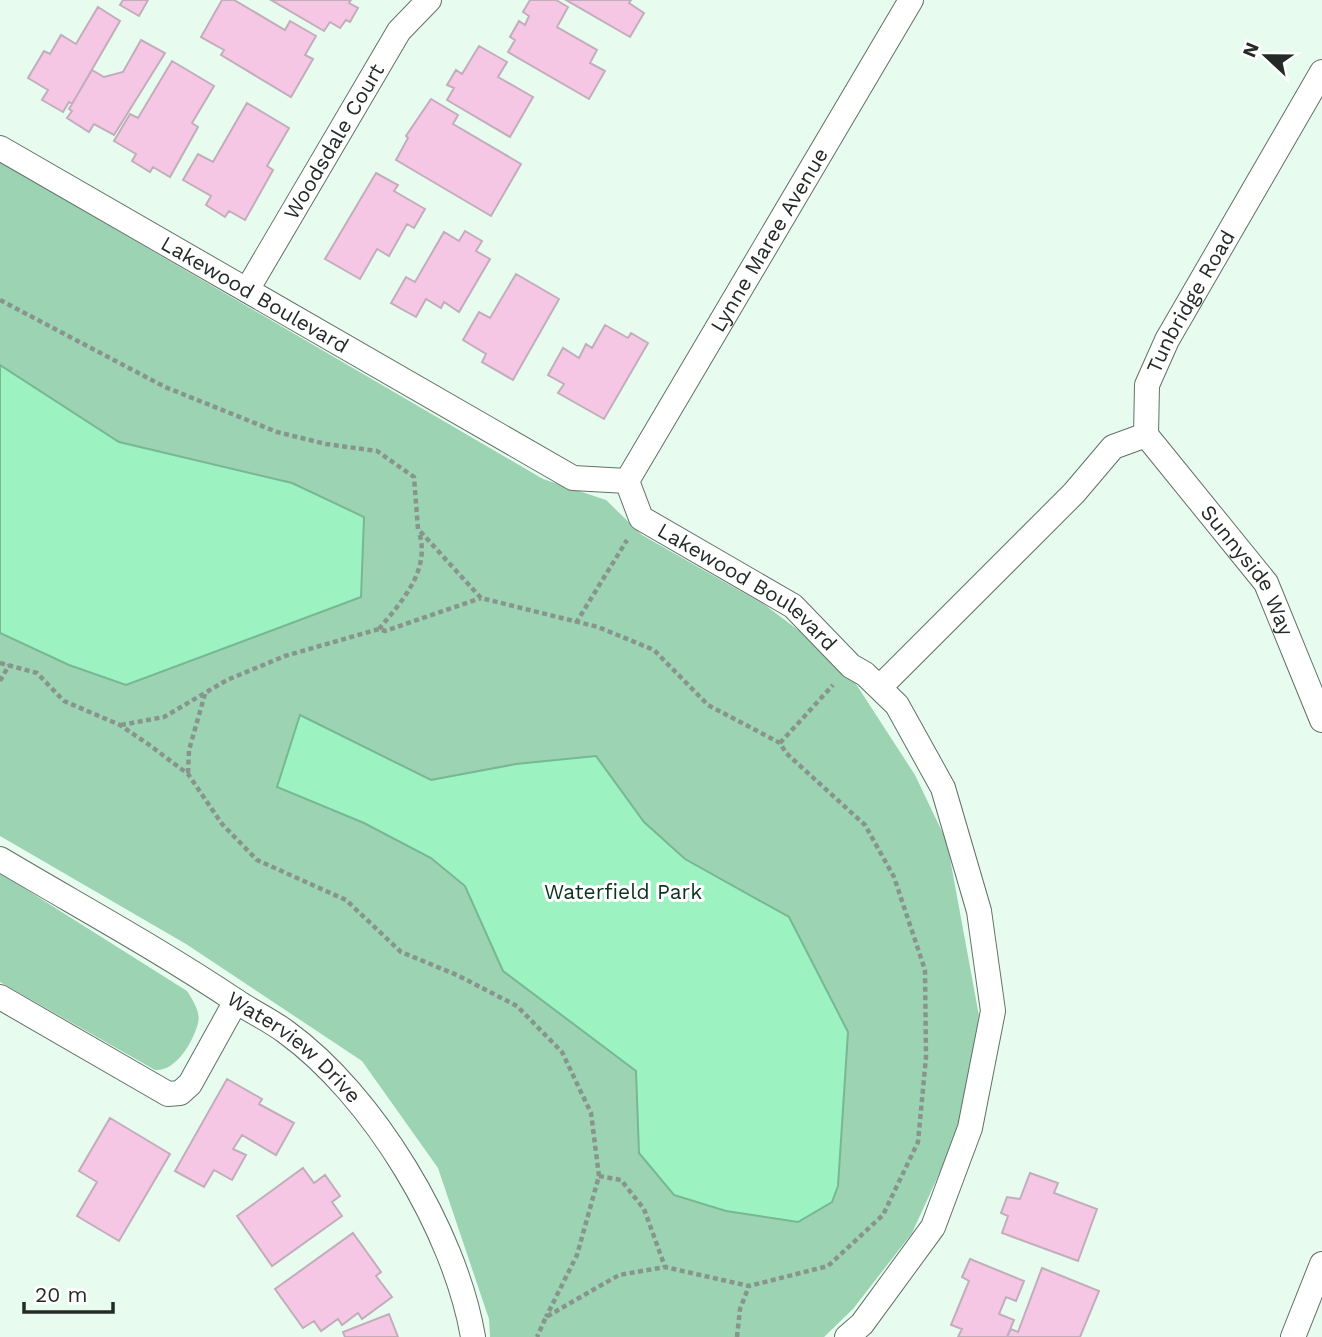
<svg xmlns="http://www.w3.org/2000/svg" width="1322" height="1337" font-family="'Work Sans',sans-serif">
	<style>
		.green { fill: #9cd3b2 }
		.water { fill: #9cf3c1; stroke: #78b793; stroke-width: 2 }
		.building { fill: #f6c7e5; stroke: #c1aeba; stroke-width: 2 }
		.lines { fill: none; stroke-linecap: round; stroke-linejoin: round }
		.street-casing { stroke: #617267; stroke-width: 26 }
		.path { stroke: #88958d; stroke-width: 4.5; stroke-dasharray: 5 3.5; stroke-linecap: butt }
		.street { stroke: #fff; stroke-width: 24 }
		.labels { text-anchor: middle; stroke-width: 6; stroke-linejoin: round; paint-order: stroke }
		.street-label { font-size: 21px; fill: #242b27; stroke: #fff }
		.park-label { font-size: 21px; fill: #0b321f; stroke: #fff }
	</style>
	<rect width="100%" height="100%" fill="#e8fbef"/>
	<!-- green -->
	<path class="green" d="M0,162L543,479L606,500L642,535L765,605L843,664L915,775L947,842L979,1016L961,1126L912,1233L853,1309L824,1337H490L489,1319L438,1168L362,1061L186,944L0,836Z
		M0,873L187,991C193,1000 201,1013 198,1023C193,1043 175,1072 155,1070L0,982Z"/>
	<!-- water -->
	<path class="water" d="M0,365L119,442L292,483L364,517L361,597L126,685L69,665L0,633Z
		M300,715L431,780L516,764L596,756L644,822L685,859L789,917L848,1032L838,1186L832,1202L798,1222L726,1211L674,1195L639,1153L636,1071L503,971L465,886L431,858L364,823L277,787Z"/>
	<!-- building -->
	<path class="building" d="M123,0H148L139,16L120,5Z
		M222,0H234L285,30L290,21L316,36L305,55L313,59L291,97L221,55L224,50L201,37Z
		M271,0H351L349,3L358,8L350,22L346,20L340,28L330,22L324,31Z
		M530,0H556L568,7L557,27L597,50L590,63L605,71L589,99L508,52L515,40L510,37L519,21L525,25L529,16L523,12Z
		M566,0H631L629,3L644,13L630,37Z
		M98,7L120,21L72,104L69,102L63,112L42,100L48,90L28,78L44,51L50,54L61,35L76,44Z
		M141,40L165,53L114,135L94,124L89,132L67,118L72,111L69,109L92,70L104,77L123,72Z
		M479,46L507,62L498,77L533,97L510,137L447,100L454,88L447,85L456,70L462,74Z
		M172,61L214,86L192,123L198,127L170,177L153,167L150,172L132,161L136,154L114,141L130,114L138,118Z
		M431,99L458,115L453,124L521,164L491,216L396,160L408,138L406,136Z
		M247,103L289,128L267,166L273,170L245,220L229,211L225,217L206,205L211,196L183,180L198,154L213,162Z
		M376,173L398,185L394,191L425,209L414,228L407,224L389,256L377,249L360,279L325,259Z
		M465,231L482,241L476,251L490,259L459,312L444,302L441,308L426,299L416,317L391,303L406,277L415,282L444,232L459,241Z
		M516,274L559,299L513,380L482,362L486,354L463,340L479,312L490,318Z
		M605,325L628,338L631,333L648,343L604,419L558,393L564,384L548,375L563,348L579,358L586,344L592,348Z
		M227,1079L262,1099L259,1104L294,1123L276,1155L242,1135L233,1149L246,1155L232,1180L214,1170L204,1187L175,1171Z
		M110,1118L170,1154L119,1241L77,1216L97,1182L79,1171Z
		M303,1168L314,1183L325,1175L340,1196L332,1202L342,1216L272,1266L237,1216Z
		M1030,1173L1058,1183L1054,1193L1097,1209L1078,1261L1002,1233L1008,1216L1001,1213L1007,1197L1020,1199Z
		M353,1233L381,1272L376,1276L392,1297L362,1319L358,1313L342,1325L338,1319L321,1331L314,1321L303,1328L275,1289Z
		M970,1259L1024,1281L1016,1301L1006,1297L999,1314L1014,1320L1007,1337H958L962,1329L951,1325L969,1281L962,1277Z
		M1042,1268L1099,1291L1080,1337H1007L1011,1329L1018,1332Z
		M389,1314L398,1337H345L343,1332Z"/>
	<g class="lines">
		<defs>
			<g id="street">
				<path id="s1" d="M0,148L573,478L627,481L641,518L793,606L851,666L865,674L897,705L943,788L979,911L993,1011L970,1128L933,1227L862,1324L847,1337"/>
				<path id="s2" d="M247,290L399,31L429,0"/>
				<path id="s3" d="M1146,435L1266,583L1322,720"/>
				<path id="s4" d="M627,481L911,0"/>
				<path id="s5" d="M880,687L1074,493L1113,447L1146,435L1147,385L1167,340L1322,72"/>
				<path id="s6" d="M0,859C79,906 160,950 236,1001C252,1012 270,1020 286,1032C373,1095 455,1231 473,1337"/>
				<path d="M0,997L168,1094L180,1093L190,1084L236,1001"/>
				<path d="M1293,1337L1322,1264"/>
			</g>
		</defs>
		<!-- street casing -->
		<use href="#street" class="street-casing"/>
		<!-- path -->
		<path class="path" d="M0,300L165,387L277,432L326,444L377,451L414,477L418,529L481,598L598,627L654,650L708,705L780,743L786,753L865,825L894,877L925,970L926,1057L918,1142L883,1215L828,1266L749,1286L665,1267L619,1275L546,1317L537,1337
			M576,623L627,540
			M379,629C402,601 431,570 419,532
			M0,663L37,673L64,701L120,725L148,744L188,774L222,824L257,860L346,900L401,952L457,975L517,1006L562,1052L591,1113L599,1176L577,1255L546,1317
			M0,681L9,665
			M121,725L164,717L227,680L285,656L379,629L385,631L481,598
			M780,743L833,685
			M188,773L189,750L205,694
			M599,1176L621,1180L644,1209L665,1267
			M737,1337L740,1309L749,1286"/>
		<!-- street -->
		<use href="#street" class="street"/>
	</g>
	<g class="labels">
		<!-- street labels -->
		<g class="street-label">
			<text dy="7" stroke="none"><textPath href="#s2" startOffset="172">Woodsdale Court</textPath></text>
			<text dy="7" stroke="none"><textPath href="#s4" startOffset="280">Lynne Maree Avenue</textPath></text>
			<text dy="7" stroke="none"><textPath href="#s1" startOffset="294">Lakewood Boulevard</textPath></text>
			<text dy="7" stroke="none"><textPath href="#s5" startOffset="514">Tunbridge Road</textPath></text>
			<text dy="7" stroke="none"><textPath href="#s3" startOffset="170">Sunnyside Way</textPath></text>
			<text dy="7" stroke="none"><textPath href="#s1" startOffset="882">Lakewood Boulevard</textPath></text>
			<text dy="7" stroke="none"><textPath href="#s6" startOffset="350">Waterview Drive</textPath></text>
		</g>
		<!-- park labels -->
		<g class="park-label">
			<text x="623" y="899">Waterfield Park</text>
		</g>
	</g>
	<!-- north arrow -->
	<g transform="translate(1266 56) rotate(292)" stroke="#ffffff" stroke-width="5" paint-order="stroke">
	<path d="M0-5L12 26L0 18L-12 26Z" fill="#242b27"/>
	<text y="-10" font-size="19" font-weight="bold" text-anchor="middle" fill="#242b27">N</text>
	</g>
	<!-- scale -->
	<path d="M24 1302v10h89v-10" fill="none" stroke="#242b27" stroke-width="3.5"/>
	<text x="35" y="1302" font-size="21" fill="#242b27" stroke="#ffffff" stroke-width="5" paint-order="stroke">20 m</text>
</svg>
